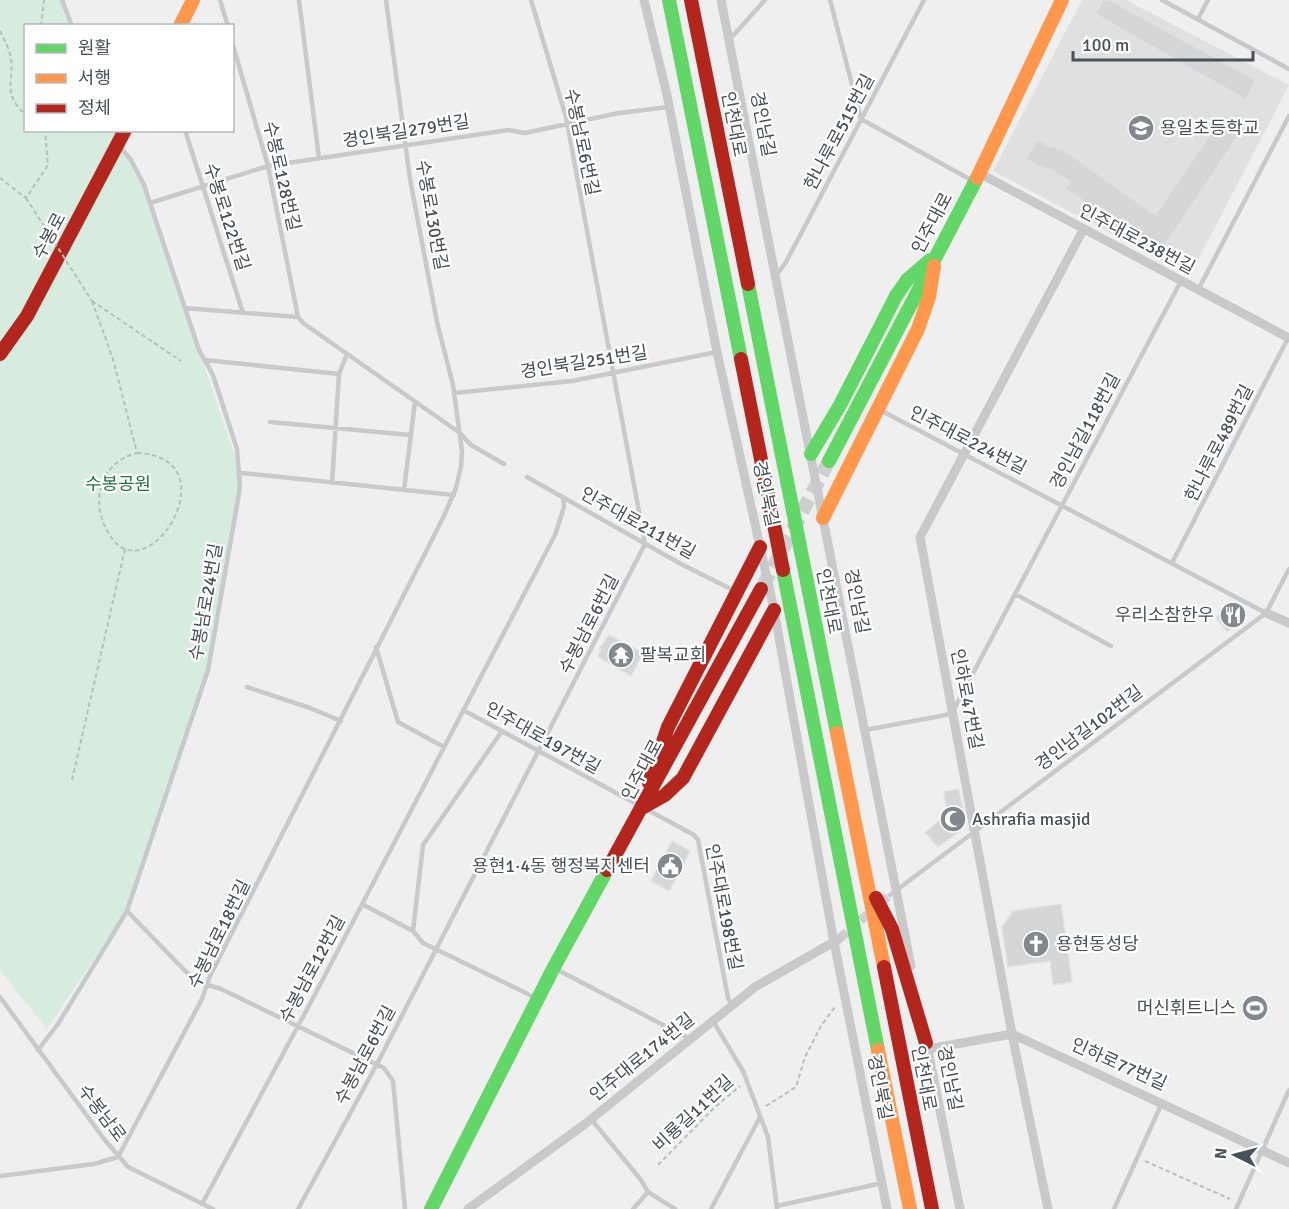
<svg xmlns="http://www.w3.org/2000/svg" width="1289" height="1209" font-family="Signika,'Noto Sans KR',sans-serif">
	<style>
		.education { fill: #e1e0e0 }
		.green { fill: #d6ecde }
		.building { fill: #d5d6d8; stroke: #e0e1e1; stroke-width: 1.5 }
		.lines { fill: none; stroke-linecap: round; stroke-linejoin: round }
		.street-tunnel { stroke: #cecfd1; stroke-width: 9; stroke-dasharray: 9 4.5; stroke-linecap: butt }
		.secondary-tunnel { stroke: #cecfd1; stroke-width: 14; stroke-dasharray: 14 7; stroke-linecap: butt }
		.path { stroke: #b6c0bd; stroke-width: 2; stroke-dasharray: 4.5 3; stroke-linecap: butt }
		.lane { stroke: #c7c9ca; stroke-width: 4.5 }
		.street { stroke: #c7c9ca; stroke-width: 9 }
		.fast { stroke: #63d668; stroke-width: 14 }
		.slow { stroke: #ff974d; stroke-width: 14 }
		.jam { stroke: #b3261e; stroke-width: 14 }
		.path-bridge { stroke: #b6c0bd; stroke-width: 2; stroke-dasharray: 4.5 3; stroke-linecap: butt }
		.labels { text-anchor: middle; stroke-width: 4.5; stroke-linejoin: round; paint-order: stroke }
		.street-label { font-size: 18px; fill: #485159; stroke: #fff }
		.poi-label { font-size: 18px; fill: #485159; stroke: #fff; text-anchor: start }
		.park-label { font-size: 18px; fill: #227149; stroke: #fff }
	</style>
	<rect width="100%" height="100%" fill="#efefef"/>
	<!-- education -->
	<path class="education" d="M1082,0H1126L1289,85L1190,275L993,171Z"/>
	<!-- green -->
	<path class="green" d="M0,0H66L69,25L26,26V130L117,131L114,135L143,189L241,473L207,669L126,911L47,1029L0,970Z"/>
	<!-- building -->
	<path class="building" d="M1103,0H1110L1256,80L1246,100L1095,14Z
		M1224,114L1245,126L1160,253L1115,220L1116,218L1097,205L1094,209L1065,188L1070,182L1050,169L1048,171L1041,166L1039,168L1026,158L1038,139L1050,147L1052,145L1060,150L1061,148L1155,215Z
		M1234,604L1247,612L1244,619L1227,632L1216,618Z
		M609,635L643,653L631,676L598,657L601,650L599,649Z
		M958,789L965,815L961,830L938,847L925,832L947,815L944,792Z
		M672,841L690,851L669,891L651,881Z
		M1061,904L1072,982L1053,985L1050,961L1008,967L1002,927L1013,911Z"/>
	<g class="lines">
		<!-- street-tunnel -->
		<path class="street-tunnel" d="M840,938L890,895"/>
		<!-- secondary-tunnel -->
		<path class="secondary-tunnel" d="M763,586L829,461"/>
		<!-- path -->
		<path class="path" d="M41,26L44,0
			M0,31C3,38 8,46 10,54C16,79 0,93 26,115
			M0,178L26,198L48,165L45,130
			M92,301L113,359L137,453
			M92,301L181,361
			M137,453C234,457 147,598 109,534C89,502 100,462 137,453Z
			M72,780L125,549
			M766,1106L796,1087L805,1057L821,1026L835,1007
			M1145,1161L1230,1199
			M658,1165L714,1108L740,1086"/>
		<!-- lane -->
		<path class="lane" d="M62,0L72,26
			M220,0L228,26
			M299,0L319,158
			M830,0L861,119L973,181
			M1162,0L1289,69
			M1198,19L1208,0
			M730,39L765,0
			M232,42L268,166L298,317
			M185,130L243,313
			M150,203L268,166L495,132L509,130L525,133L619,113L669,107
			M776,276L786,262L924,0
			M1198,290L1289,116
			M185,308L298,317L303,323L460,433L471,445L504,464
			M205,360L339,374
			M454,393L572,381L717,352
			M880,410L1266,613
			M270,422L410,435
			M241,473L454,495
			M527,477L681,564L735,591
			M332,483L339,374L347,354
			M404,490L415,402
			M1172,563L1288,338
			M1015,594L1111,646
			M376,647L398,722L444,747
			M247,687L310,708L341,721
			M463,710L694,835L698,840L728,998L732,1005
			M865,730L946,715L953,711L1181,281
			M890,895L1266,613L1289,569
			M362,904L413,931L423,943L536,998
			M127,911L195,981L221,989L384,1068L393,1081L405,1209
			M413,931L423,845L502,731
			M556,969L690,1039
			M0,997L104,1139L128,1167L213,1209
			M713,1021L743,1071L768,1137L777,1209
			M38,1050L58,1024L127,911L208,670L240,488L237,449L213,375L199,350L144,185L131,160L120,147
			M591,1119L641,1180L648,1192L675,1209
			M0,1176L94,1164L118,1157L202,999L210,976L443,518L456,488L461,466L462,451L453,385L437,322L410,179L386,0
			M202,1204L311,1002L555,535L564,507L563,497
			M777,1206L882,1183
			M298,1209L377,1064L645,544L566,117L531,0
			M633,1209L648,1192
			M711,1209L760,1117
			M1114,1209L1161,1105
			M1236,1209L1289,1090"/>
		<!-- street -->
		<path class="street" d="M644,0L667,95L717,352L774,610L834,942L887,1209
			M721,0L911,966
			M979,173L1289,338
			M1266,613L1289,623
			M926,1041L960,1209
			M928,1049L1012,1034L1289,1163
			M468,1209L585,1124L755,987L839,939
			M1048,1209L1012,1034L920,537L1083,230"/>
		<!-- fast -->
		<path class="fast" d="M669,0L741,359
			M748,284L837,733
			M811,454L840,405L896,296L907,280L930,260
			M829,461L977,178
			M783,570L878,1050
			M431,1209L554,967L607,870"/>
		<!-- slow -->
		<path class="slow" d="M180,26L193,0
			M977,178L1062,0
			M823,518L918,329L929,297L934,266
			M837,733L884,967
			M878,1050L910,1209"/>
		<!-- jam -->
		<path class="jam" d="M691,0L748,284
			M0,354L27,316L125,130
			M741,359L783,570
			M649,783L668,727L760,547
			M642,808L665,795L683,778L774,610
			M607,870L761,589
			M876,898L892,929L926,1043
			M884,967L932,1209"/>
		<!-- path-bridge -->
		<path class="path-bridge" d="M26,198L92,301"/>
	</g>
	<!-- icons -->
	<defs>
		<symbol id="school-disc" viewBox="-11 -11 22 22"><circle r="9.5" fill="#82888e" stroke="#fff"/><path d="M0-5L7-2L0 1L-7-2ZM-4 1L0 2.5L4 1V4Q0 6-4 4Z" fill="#fff"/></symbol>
		<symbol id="restaurant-disc" viewBox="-11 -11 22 22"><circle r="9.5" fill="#82888e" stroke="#fff"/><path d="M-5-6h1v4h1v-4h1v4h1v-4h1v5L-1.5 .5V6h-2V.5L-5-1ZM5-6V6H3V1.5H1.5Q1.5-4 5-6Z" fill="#fff"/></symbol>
		<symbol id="temple-disc" viewBox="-11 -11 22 22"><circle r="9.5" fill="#82888e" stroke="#fff"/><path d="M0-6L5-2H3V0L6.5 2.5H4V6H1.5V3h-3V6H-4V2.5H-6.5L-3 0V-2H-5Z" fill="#fff"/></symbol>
		<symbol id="mosque-disc" viewBox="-11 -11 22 22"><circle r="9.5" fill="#82888e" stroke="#fff"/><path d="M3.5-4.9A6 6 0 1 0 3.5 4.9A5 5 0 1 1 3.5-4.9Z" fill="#fff"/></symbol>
		<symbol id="civic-disc" viewBox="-11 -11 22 22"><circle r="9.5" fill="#82888e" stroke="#fff"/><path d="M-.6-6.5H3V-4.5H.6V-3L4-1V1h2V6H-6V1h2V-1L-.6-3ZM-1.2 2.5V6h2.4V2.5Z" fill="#fff"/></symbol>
		<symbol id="church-disc" viewBox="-11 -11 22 22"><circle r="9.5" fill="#82888e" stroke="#fff"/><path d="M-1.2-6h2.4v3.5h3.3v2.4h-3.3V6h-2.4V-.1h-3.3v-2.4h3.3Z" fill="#fff"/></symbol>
		<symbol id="stadium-disc" viewBox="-11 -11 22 22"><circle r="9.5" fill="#82888e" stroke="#fff"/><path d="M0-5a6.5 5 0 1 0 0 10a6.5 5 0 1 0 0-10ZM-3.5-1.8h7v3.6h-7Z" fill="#fff"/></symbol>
	</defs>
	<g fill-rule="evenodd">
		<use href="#school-disc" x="1126" y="113" width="30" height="30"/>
		<use href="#restaurant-disc" x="1218" y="600" width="30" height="30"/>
		<use href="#temple-disc" x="606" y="640" width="30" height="30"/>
		<use href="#mosque-disc" x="938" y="804" width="30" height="30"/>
		<use href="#civic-disc" x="655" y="851" width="30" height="30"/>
		<use href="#church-disc" x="1021" y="929" width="30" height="30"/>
		<use href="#stadium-disc" x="1240" y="993" width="30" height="30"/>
	</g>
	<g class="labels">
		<!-- street labels -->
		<g class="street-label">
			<text transform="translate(734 124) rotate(79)" y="6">인천대로</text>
			<text transform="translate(763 124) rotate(79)" y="6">경인남길</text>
			<text transform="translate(406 131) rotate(-9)" y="6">경인북길279번길</text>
			<text transform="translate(839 132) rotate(-62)" y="6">한나루로515번길</text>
			<text transform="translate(582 142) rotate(78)" y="6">수봉남로6번길</text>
			<text transform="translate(282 176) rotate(77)" y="6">수봉로128번길</text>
			<text transform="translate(432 215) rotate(80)" y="6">수봉로130번길</text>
			<text transform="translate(227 217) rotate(72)" y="6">수봉로122번길</text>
			<text transform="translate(932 223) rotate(-62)" y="6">인주대로</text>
			<text transform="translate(49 236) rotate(-62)" y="6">수봉로</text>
			<text transform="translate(1137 239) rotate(28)" y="6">인주대로238번길</text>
			<text transform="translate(584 362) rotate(-9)" y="6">경인북길251번길</text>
			<text transform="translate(1085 431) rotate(-62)" y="6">경인남길118번길</text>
			<text transform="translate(968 440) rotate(27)" y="6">인주대로224번길</text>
			<text transform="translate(1219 443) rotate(-63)" y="6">한나루로489번길</text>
			<text transform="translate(766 494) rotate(78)" y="6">경인북길</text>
			<text transform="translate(638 523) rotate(29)" y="6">인주대로211번길</text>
			<text transform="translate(829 601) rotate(79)" y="6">인천대로</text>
			<text transform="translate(857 601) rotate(79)" y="6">경인남길</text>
			<text transform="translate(206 602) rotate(-80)" y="6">수봉남로24번길</text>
			<text transform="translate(589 624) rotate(-63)" y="6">수봉남로6번길</text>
			<text transform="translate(967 699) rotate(79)" y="6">인하로47번길</text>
			<text transform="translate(1089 728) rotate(-37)" y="6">경인남길102번길</text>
			<text transform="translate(543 738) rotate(29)" y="6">인주대로197번길</text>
			<text transform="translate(642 770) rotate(-62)" y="6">인주대로</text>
			<text transform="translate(724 907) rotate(79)" y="6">인주대로198번길</text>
			<text transform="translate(219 934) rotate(-64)" y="6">수봉남로18번길</text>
			<text transform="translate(312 969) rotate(-62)" y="6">수봉남로12번길</text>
			<text transform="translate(365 1055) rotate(-62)" y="6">수봉남로6번길</text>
			<text transform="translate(642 1057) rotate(-39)" y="6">인주대로174번길</text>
			<text transform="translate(1119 1064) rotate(24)" y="6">인하로77번길</text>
			<text transform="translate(924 1078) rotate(79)" y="6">인천대로</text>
			<text transform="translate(950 1078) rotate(79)" y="6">경인남길</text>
			<text transform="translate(880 1087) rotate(79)" y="6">경인북길</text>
			<text transform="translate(102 1113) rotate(53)" y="6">수봉남로</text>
			<text transform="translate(693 1113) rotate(-43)" y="6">비룡길11번길</text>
		</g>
		<!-- poi labels -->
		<g class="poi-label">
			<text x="1160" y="134">용일초등학교</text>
			<text x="1214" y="621" text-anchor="end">우리소참한우</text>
			<text x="640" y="661">팔복교회</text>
			<text x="972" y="825">Ashrafia masjid</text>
			<text x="650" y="872" text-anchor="end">용현1·4동 행정복지센터</text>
			<text x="1056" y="950">용현동성당</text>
			<text x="1236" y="1014" text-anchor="end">머신휘트니스</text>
		</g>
		<!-- park labels -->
		<g class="park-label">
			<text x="118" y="490">수봉공원</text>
		</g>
	</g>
	<!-- legend -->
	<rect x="24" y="24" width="210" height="108" fill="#ffffff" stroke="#b6b9bd" stroke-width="1.5"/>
	<rect x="36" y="44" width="30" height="9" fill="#63d668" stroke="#b6b9bd" stroke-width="1.5"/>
	<text x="78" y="54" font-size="18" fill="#485159">원활</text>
	<rect x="36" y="74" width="30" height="9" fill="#ff974d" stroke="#b6b9bd" stroke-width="1.5"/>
	<text x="78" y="84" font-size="18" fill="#485159">서행</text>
	<rect x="36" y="104" width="30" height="9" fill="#b3261e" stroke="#b6b9bd" stroke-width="1.5"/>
	<text x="78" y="114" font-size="18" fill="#485159">정체</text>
	<!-- north arrow -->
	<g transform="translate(1235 1155) rotate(276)" stroke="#ffffff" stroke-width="4.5" paint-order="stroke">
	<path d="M0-4.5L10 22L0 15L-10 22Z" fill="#485159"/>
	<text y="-9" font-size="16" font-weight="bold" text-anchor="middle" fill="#485159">N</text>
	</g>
	<!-- scale -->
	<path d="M1073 51v9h180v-9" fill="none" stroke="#485159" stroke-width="3"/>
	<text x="1082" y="51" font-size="18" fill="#485159" stroke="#ffffff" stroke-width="4.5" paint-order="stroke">100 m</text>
</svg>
